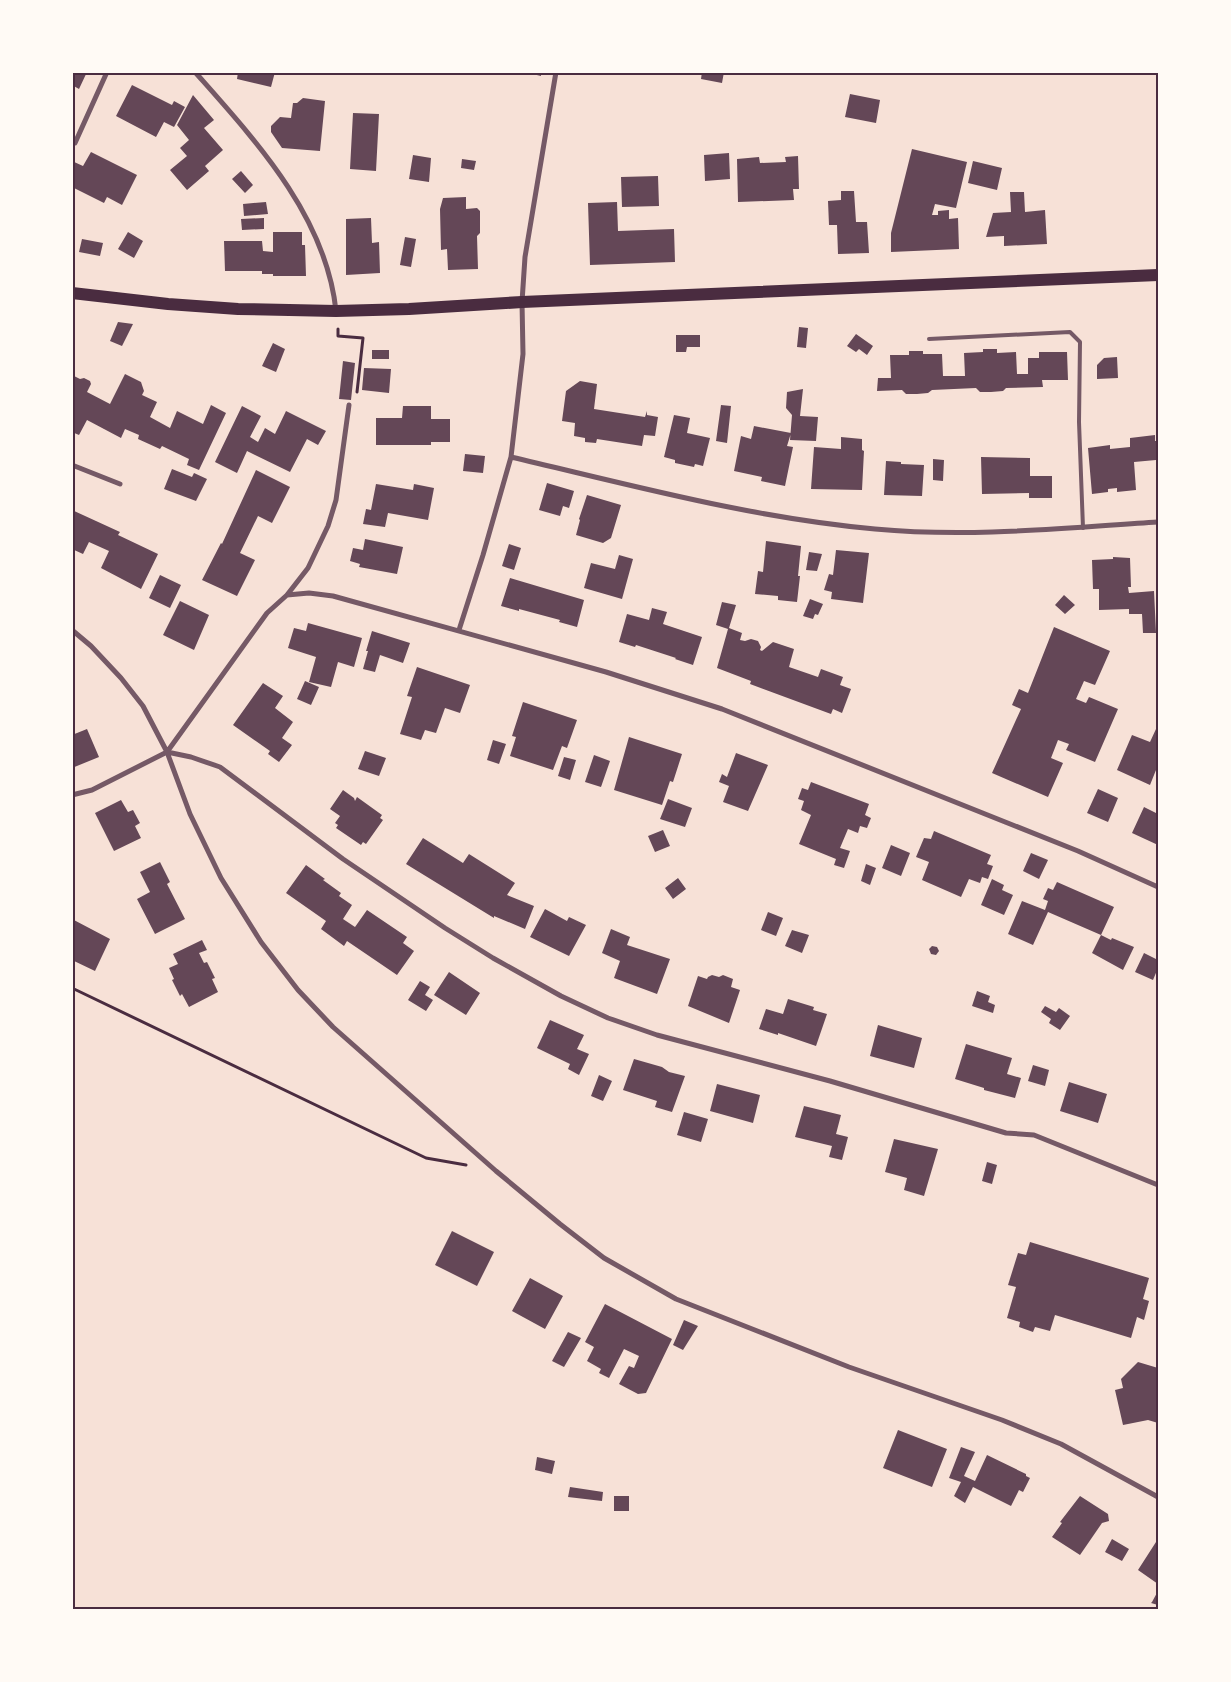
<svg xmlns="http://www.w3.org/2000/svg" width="1231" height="1682" font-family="'IBM Plex Serif',serif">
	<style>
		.building { fill: #644757 }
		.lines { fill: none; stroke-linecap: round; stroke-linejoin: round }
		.path { stroke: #4a2c40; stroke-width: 3 }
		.service { stroke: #755966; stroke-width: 4 }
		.minor { stroke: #755966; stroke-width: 5 }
		.primary { stroke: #4a2c40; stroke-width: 12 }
		.neatline { fill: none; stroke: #4a2c40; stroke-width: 2 }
	</style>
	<rect width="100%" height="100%" fill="#f7e1d7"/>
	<!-- building -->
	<path class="building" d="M72,72H87L79,89L72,85Z
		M238,72H275L271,87L237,79Z
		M524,72H541V76Z
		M702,72H724L722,83L701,79Z
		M132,85L172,105L174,101L185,107L174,127L164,122L156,137L116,116Z
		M850,94L880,100L876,123L845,117Z
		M193,95L214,120L204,128L223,150L205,166L209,171L187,190L170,170L187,156L180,148L189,140L177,125Z
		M303,98L325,101L320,151L282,148L271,132V126L280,117L291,118L293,103H297Z
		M353,113L379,114L376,171L350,169Z
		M912,149L967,162L956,208L935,204L932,215H938V211L949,210V219L958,218L959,249L891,252V233Z
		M91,152L137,175L122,205L107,197L104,203L72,187V161L83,166Z
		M729,153L730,179L705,181L704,155Z
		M413,155L431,158L429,182L409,179Z
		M798,156L799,189H793L794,200L738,202L737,159L759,157L760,163L786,162L785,157Z
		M462,159L476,161L474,170L461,168Z
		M973,161L1002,168L997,190L968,183Z
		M241,171L253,185L245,193L232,179Z
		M658,176L659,206L622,207L621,177Z
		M841,191H854L856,222H867L869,253L838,254L837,225H829L828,201L841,200Z
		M1010,192H1024L1025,212L1045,210L1047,244L1004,246V236L986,237L993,213L1011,212Z
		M466,197V209L477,208L480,211V233L477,236L478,269L448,270L447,249L441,250L440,209L443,198Z
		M266,202L268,214L244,216L243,204Z
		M617,202L618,231L674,229L675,262L590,265L588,203Z
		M264,218V229L242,230L241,219Z
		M371,218L372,243L379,242L380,273L346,275V219Z
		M128,232L143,241L134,258L118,249Z
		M273,232H302V245H305L306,276H273V274H262V271H225L224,241H262L263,251L273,252Z
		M405,237L416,239L411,267L400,265Z
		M82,239L103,243L100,256L79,252Z
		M118,322L133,324L122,346L110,341Z
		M799,327L808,328L806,348L797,347Z
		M856,334L873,346L867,355L859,349L856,352L847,346Z
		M676,335H700V347H687L686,352H676Z
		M273,343L285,349L276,372L262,366Z
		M983,349H997V353L1016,352L1017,374H1028V358H1039V352H1067L1068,380H1042L1043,387L1006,388L1003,391L991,392H980L976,388L932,390L928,393L917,394H906L902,390L877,391L878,378H891L890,355H909V351H923V354H942L943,376H965L964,353L983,352Z
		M372,350H389V359H372Z
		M1117,357L1118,378L1097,379V365L1104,358Z
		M343,361L355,363L351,400L339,399Z
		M364,368L391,369L389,393L362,390Z
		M125,374L141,382L144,391L142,395L157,402L150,417L170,428L177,411L203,424L211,405L226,413L199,470L187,465L189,459L162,446L160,449L138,439L139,435L125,429L121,438L87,420L79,435L72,432V375L80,379L84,378L90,381L91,384L87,392L110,404Z
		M580,381L597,384L594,409L645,417L647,411V415L658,417L655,436L644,435L642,446L597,439L596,443L585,442V438L574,436L575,423L562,421L566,391Z
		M803,389L800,416L818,417L816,441L790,440L792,415L786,408L787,392Z
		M721,405L731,406L727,443L716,441Z
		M242,406L261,416L250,437L258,442L265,428L275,434L286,411L326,431L318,445L307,439L290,472L247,451L237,473L215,462Z
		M403,406H431V419H450V442H431V445H376V418H402Z
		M674,415L690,418L687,433L710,438L703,466L695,464L694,467L675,463V460L664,457Z
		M754,426L791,433L787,446L793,447L785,486L761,481L762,477L734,471L741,436L751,439Z
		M1155,435V441H1158V475H1157L1156,460L1134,462L1136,490L1117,492V488L1108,489V492L1092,494L1088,448L1110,445V449L1130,447V438Z
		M841,437L862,439V450L864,451L862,490L811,489L814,447L841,449Z
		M465,454L485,456L483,473L463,471Z
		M981,457L1030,458V476H1052V498H1029V493L982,494Z
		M933,459L944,460L943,481L933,480Z
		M886,461L901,462V464L924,465L922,496L884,495Z
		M172,469L192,477L194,473L207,479L196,501L164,489Z
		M256,470L290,487L272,523L258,516L240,553L255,560L237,596L202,580L221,543L222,544Z
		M547,483L574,491L569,508L563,506L560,516L539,510Z
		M376,484L413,490L414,484L434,488L428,520L388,513L385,527L363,524L366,509L371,510Z
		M587,495L621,505L611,538L603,543L576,535L580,520L579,519Z
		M72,510L120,532L118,535L158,554L141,589L101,568L109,551L89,542L83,554L72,549Z
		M365,539L403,547L397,574L359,567L360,564L350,561L353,548L363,550Z
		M766,541L801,546L798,576H800L797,602L778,600V596L755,594L758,571L763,572Z
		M509,544L521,548L514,570L502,566Z
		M836,550L869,553L863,603L831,599L832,592L824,590L829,574L833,575Z
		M809,552L822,554L817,571L806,570Z
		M619,555L633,559L622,599L584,588L591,563L615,569Z
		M1113,557L1130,558L1131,587H1128L1129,593L1154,591L1156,633H1143L1142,614H1129V609L1099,610V589H1093L1092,560L1113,559Z
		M160,575L181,585L170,608L149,598Z
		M510,578L584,600L577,627L559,622L560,620L519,609V611L501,606Z
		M1064,595L1075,605L1065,614L1055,605Z
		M810,599L823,604L818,615L815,614L813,619L803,616Z
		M180,601L209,615L194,650L163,635Z
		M722,602L736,605L729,628L742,633L740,640L745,641L751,639L758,641L761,647L760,650L762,651L773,642L794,649L789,667L818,677L821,669L843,677L840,685L851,689L842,713L833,709L831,714L750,684L751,681L717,668L728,629L716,625Z
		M652,608L667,612L663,624L702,637L693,665L675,659L676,658L636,645L635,647L619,642L627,614L649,620Z
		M308,623L362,638L354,667L338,662L331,687L309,682L316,657L288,648L294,628L306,631Z
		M1054,627L1110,651L1095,685L1084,681L1076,699L1086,703L1089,697L1118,709L1095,762L1066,750L1069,744L1058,740L1051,758L1063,763L1048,797L992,773L1021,709L1012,705L1019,689L1028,693Z
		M372,631L410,643L403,663L380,655L375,672L363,669L368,651H366Z
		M417,667L470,685L460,713L445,708L436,733L425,730L421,740L400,734L412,697L407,696Z
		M305,681L319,687L311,705L297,699Z
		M263,683L283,696L275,708L293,722L282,738L292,745L279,762L268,754L270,751L233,725Z
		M523,702L577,720L567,748L562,746L553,770L510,756L516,737L512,736Z
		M1158,727V765L1150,785L1117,770L1132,735L1150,742L1156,729Z
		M87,729L99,757L72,768V735Z
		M629,737L682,754L673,782L670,781L662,805L614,790Z
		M493,740L506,744L499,764L487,760Z
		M365,751L386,758L379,776L358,769Z
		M736,753L768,765L748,811L723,802L729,786L719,782L722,774L727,777Z
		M594,755L610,761L601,787L585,782Z
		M564,757L576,760L570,780L558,776Z
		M811,782L869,804L865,815L871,818L867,828L860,826L858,833L848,829L840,848L850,851L844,868L834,865L836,859L799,844L811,815L801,810L804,801L798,799L802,788L808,790Z
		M1098,789L1118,798L1108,822L1087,813Z
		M343,790L354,798L355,801L357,797L382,815L380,818L383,820L366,844L363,842L361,845L336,828L338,825L335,823L340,816L330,809Z
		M668,799L692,808L685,827L660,819Z
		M121,800L128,812L133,810L140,823L135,826L141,838L114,851L95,813Z
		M1144,807L1158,814V845L1132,833Z
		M663,830L670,846L655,852L648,836Z
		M934,831L991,855L987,864L993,866L988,879L982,877L980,883L969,879L961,897L922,880L929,862L916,857L924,838L931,839Z
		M423,838L463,863L469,854L515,883L507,895L534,906L525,929L494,916V918L406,864Z
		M891,845L910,853L901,876L882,868Z
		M1031,853L1048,860L1039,879L1023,871Z
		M160,862L170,882L167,884L185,919L155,934L137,899L150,892L140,872Z
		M866,864L876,868L870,885L861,881Z
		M306,865L325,879L323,880L341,893L339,896L352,905L343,919L355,927L367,910L407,937L403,943L414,951L397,975L347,941L344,946L321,929L326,921L286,893Z
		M678,878L686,889L673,899L665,888Z
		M992,879L1004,885L1002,890L1013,895L1004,915L981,905Z
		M1057,882L1114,907L1101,935L1048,912L1033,945L1008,934L1022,901L1045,910L1048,901L1043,899L1048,888L1053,890Z
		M545,909L567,921L569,917L586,925L569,956L530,937Z
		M768,912L783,918L776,936L761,930Z
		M72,919L110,939L95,971L72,960Z
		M611,929L630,937L627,945L670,959L657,994L614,978L620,961L602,953Z
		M792,930L809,935L802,953L785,946Z
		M1101,935L1111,940L1112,938L1134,947L1123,970L1092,953Z
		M202,940L207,950L199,953L204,963L207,962L215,978L212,979L218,992L189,1007L182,994L180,996L172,980L174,979L169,968L178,964L173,954Z
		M932,946L937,947L939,951L936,955L931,954L929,949Z
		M1144,953L1158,960V968L1153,980L1135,972Z
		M449,972L480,993L466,1015L434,995Z
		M712,975L719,977L723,975L733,979L731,987L740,990L729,1023L688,1006L698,976L707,979L708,977Z
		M420,981L430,987L425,995L433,1000L426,1011L408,1000Z
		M977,991L990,996L988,1002L995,1005L993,1013L972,1006Z
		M788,999L814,1007L813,1010L827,1014L816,1046L778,1033V1035L759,1029L766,1009L783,1014Z
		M1045,1006L1056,1012L1059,1008L1070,1016L1060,1030L1049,1023L1051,1019L1041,1012Z
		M550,1020L584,1035L577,1049L589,1054L579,1075L568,1069L570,1064L537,1048Z
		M878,1025L922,1038L914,1068L870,1056Z
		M966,1044L1012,1058L1007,1074L1021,1078L1015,1098L984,1090V1088L955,1079Z
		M634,1059L662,1067L669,1072L685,1076L672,1112L655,1107L657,1101L623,1090Z
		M1033,1065L1049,1070L1045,1086L1028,1081Z
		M599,1075L612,1081L603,1101L591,1096Z
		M1069,1082L1107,1094L1098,1123L1060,1111Z
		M717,1084L760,1095L753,1123L710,1111Z
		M804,1106L841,1115L836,1134L848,1137L842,1160L829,1157L832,1146L795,1137Z
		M684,1112L708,1119L701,1142L677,1135Z
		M894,1139L938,1149L924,1196L904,1190L907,1178L885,1172Z
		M987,1162L997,1165L992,1184L982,1181Z
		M452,1231L494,1252L477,1286L435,1265Z
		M1030,1242L1149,1278L1143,1299L1149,1301L1144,1320L1137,1317L1131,1338L1055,1315L1050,1331L1035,1327L1033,1332L1019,1327L1020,1322L1007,1318L1016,1287L1008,1285L1018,1253L1026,1255Z
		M530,1278L563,1296L545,1329L512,1311Z
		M605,1304L672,1339L646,1393L638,1394L619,1384L629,1366L634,1368L639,1356L624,1349L609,1378L599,1373L601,1369L587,1361L594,1347L585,1342Z
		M684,1320L698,1326L683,1350L673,1345Z
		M568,1332L581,1338L564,1367L552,1361Z
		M1138,1362L1158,1368V1423L1148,1420L1123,1425L1115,1390L1123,1388L1121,1379Z
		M898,1430L947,1449L932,1487L883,1468Z
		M961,1447L975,1452L964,1476L975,1481L987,1455L1026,1474V1476L1030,1478L1023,1492L1019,1490L1011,1506L973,1487L965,1503L954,1496L961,1482L949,1478Z
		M537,1457L555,1461L552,1474L535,1470Z
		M570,1487L603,1492L602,1501L568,1497Z
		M614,1496H629V1511H614Z
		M1080,1496L1108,1514L1109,1521L1102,1523L1080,1555L1052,1537L1062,1523L1060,1522Z
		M1112,1539L1129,1549L1122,1561L1105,1552Z
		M1156,1542L1158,1543V1584L1138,1570Z
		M1158,1591V1605L1151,1603L1152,1602Z"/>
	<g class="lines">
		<!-- path -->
		<path class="path" d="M338,329V336L363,338L357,392
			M72,988L426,1158L466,1165"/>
		<!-- service -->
		<path class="service" d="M929,339L1070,332L1080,342L1079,422L1083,528"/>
		<!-- minor -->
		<path class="minor" d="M195,72C256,141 326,216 336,311
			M75,143L107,72
			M511,457C631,485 752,518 875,529C970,538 1064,528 1158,522
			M72,465L120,484
			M287,595L309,593L333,596L606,672L722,709L1078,851L1158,887
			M72,630L91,646L121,678L143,706L167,752L190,814L221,878L261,942L298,990L333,1027L496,1171L560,1224L604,1258L676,1299L849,1367L1002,1420L1061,1444L1158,1497
			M459,630L483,555L511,457L523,354L522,302L525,257L556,72
			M167,752L191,757L220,767L343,859L445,928L493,958L561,996L608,1018L657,1035L830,1081L1006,1133L1034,1135L1158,1185
			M72,795L92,790L167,752L267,613L287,595L308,568L328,526L336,500L349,405"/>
		<!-- primary -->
		<path class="primary" d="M72,293L168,304L238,309L336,311L409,309L522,302L1158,275"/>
	</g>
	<!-- border -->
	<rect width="1231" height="1682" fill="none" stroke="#fffaf5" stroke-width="148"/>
	<rect x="74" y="74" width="1083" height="1534" class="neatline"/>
</svg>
